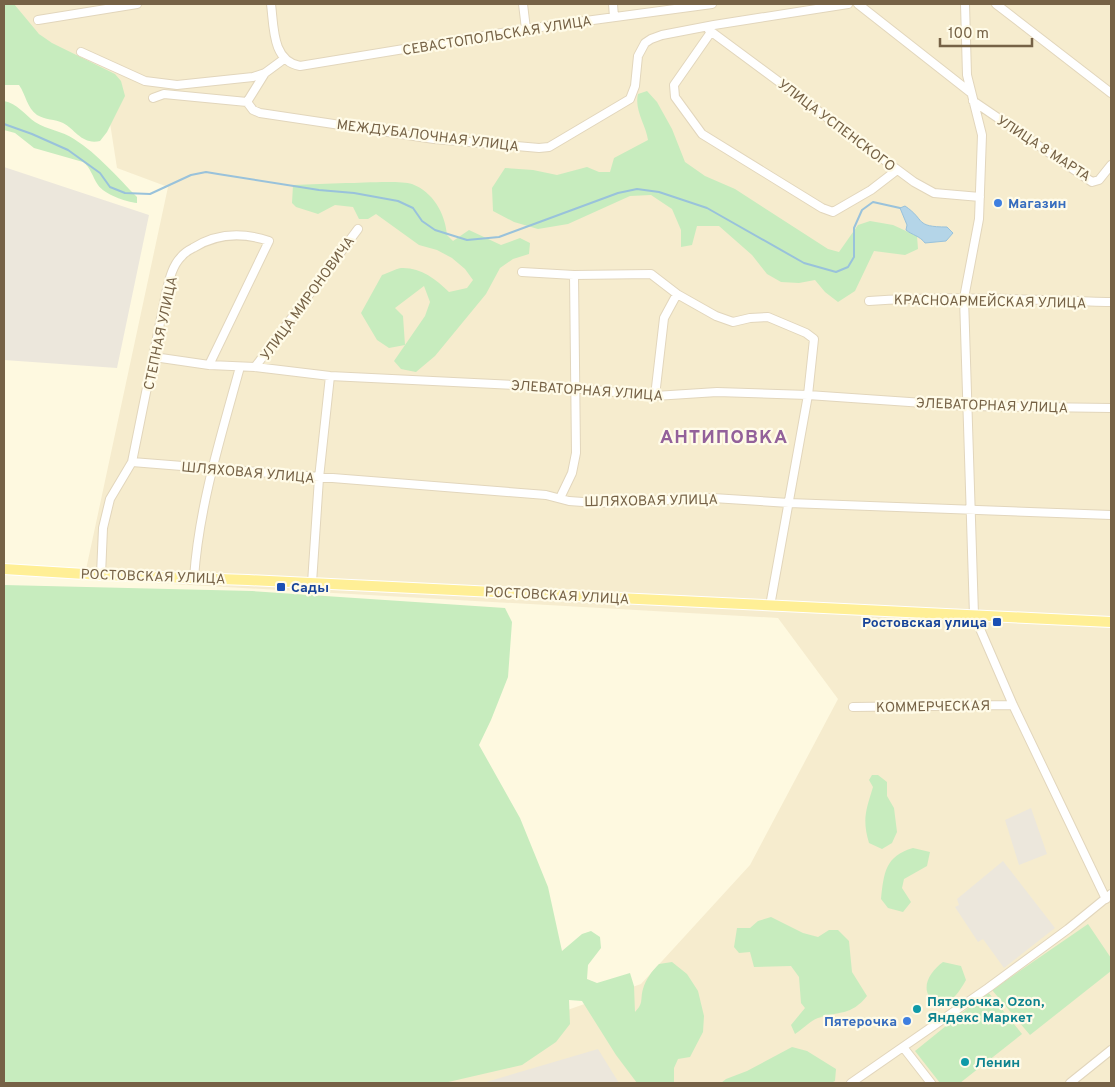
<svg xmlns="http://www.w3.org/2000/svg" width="1115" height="1087" font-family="Overpass,sans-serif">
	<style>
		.residential { fill: #f6ecce }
		.industrial { fill: #ece7dc }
		.green { fill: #c7ecbe; fill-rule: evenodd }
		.water { fill: #b4d5e8; stroke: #99c2db }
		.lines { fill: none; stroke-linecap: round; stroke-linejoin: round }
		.stream { stroke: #99c2db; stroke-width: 2 }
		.minor-casing { stroke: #e2d6bc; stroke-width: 10 }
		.major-casing { stroke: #fff; stroke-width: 12 }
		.minor { stroke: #fff; stroke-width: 8 }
		.major { stroke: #ffef96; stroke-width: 10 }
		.shop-dot { fill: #3f7fe0; stroke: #fffbe8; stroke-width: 2 }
		.transit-dot { fill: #1a4fb4; stroke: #fffbe8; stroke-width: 2 }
		.culture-dot { fill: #0f9aa8; stroke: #fffbe8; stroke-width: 2 }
		.labels { text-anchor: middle; stroke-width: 4.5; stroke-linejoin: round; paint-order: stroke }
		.street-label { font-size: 14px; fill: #766246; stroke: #fffbe8 }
		.shop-label { font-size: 14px; font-weight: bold; fill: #366cbe; stroke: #fffbe8; text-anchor: start }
		.transit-label { font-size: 14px; font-weight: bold; fill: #164399; stroke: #fffbe8; text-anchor: start }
		.culture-label { font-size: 14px; font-weight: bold; fill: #0d838f; stroke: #fffbe8; text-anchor: start }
		.district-label { font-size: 19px; font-weight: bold; letter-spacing: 1px; fill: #93619a; stroke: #fffbe8 }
	</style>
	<rect width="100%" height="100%" fill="#fef9e0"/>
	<!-- residential -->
	<path class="residential" d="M4,4H1111V1083H384L398,1070L641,984L750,865L838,699L778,618L84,579L168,187L117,168L105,91Z"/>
	<!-- industrial -->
	<path class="industrial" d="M4,167L149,215L117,368L4,360Z
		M1031,808L1047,854L1019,865L1005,820Z
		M1003,861L1055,928L1004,968L983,939L978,942L955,907L959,905L957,899Z
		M598,1049L619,1083H483Z"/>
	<!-- green -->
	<path class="green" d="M4,4H14L39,34L52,43L115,74L121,81L125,96L107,132L100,141C82,145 76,130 63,123C55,119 45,120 37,115C27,108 26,95 19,85H4Z
		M647,91L657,102L672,129L685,162L705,176L735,189L828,249L839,252L858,225L870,221L893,225L917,236L918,249L905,255L874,251L855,291L838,302L825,292L815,280L799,283L781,282L767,274L752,255L719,226H697L692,245L681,247V230L672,209L651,195L630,196L568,224L538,229L514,222L493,211L492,188L505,168L533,170L557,175L587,167L599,172H610L614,158L648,140C646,125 634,110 638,94Z
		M4,101C17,103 25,115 35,122C48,130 62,131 74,139C98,154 117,177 137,197V203C126,202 104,194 98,185C92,176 91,168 83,162L34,148L15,133L4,130Z
		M346,183C361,183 400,180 412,184C433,192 445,213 447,235L453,241L469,230L501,245L520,238L530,243L529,254L513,259L500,268L486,294L435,356L416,372L401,369L394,361L405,345L389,348L377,340L361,313L382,275C388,273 395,269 401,268C420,267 436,279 449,292L467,288L473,280L465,269L452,258L437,250L419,245L376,214L368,219H359L353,207L335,205L318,214L296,207L292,203L293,185ZM424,286L430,302L425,316L405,345L403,316L395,308Z
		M4,585L252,591L505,608L512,622L508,677L491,720L479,745L520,818L548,887L562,951L582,934L591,931L600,937L601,948L588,965L587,979L597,983L630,973L634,986L635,1012C644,1003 640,999 643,989C646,979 652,971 659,964L672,962L687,974L698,991L704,1016L703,1032L690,1057L678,1059L674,1068V1083H637L616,1055L582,1001L569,1000L570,1024L556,1042L522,1065L444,1083H4Z
		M872,775H878L887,782V796L894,808L897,832L892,843L882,849L869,843C862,819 866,810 873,787L869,780Z
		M913,848L930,852L927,866L904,879L902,888L911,902L903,912L888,908L881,899C884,873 885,856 913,848Z
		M771,917L803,933L818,937L829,930H838L849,941L852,972L867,996C851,1016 839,1011 818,1018C810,1021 803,1029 795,1034L791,1025L805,1008L801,1003L799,977L791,966L754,967L750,952L739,953L734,947L737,928H750L758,921Z
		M1088,924L1111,958V971L1030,1035L992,990Z
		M943,962L961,966L966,980C959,992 953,1002 939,1005C917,993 928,973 943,962Z
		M988,992L1022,1034L960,1083H940L915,1051Z
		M792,1047L807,1051L836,1069L835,1081L831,1083H721L726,1079L747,1071Z"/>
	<!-- water -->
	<path class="water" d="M905,206C926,220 914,227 947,227L953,233L946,241L925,243C920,236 912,235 906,230L907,225L900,208Z"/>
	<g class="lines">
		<!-- stream -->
		<path class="stream" d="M4,124L32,134L68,150L100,173L110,187L125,193L150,194L191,175L206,172L218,174L319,190L354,193L398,201L413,208L422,221L435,230L467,240L499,237L618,193L637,189L659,192L707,208L804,263L836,272L848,267L854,257V228L862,210L873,202L900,208"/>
		<defs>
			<path id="minor" d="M271,4C274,27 272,61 300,66L526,29L712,4
				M523,4L526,29
				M613,4L614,17
				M858,4L970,92
				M965,4L967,75L982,135L979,219L964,298L974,615L1013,705L1106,899
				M996,4L1111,93
				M38,20L137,4
				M709,30L914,182L934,193L980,197
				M711,32L674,85L675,97L702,134L822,208L833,212L871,190L897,170
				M81,52L145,81L177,85L253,77L265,73L284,59
				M153,98L164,94L247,102
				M973,101L1092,182L1099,180L1111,165
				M247,102L253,110L260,113L434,139L539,148L549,147L630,99L635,86L638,56L645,43L651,39L662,35L714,25L848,4
				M247,102L265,73
				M522,272L574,275L651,274L677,294L716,316L733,322L750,318L768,317L806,333L814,339L808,395L770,606
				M869,301C950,295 1031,300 1111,302
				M154,357L209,365L255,367L330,376L574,388L655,396L717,392L808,395L967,406L1111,408
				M255,367L358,229
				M655,396L664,318L677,294
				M132,462L546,495L569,501L597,503L713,498L789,503L1111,515
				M560,498L572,473L576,453L574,275
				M101,575L103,528L110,499L132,462L166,293C169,281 172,266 181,257C184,253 189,250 193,248C217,233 242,232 269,241L209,365
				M194,578C199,506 221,436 240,367
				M312,583L319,478L330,376
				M853,707L1013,705
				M903,1047L931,1083
				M851,1083L988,988L1068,929L1111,894
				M1070,1083L1111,1050"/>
			<path id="major" d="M4,569L101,575L248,580L1111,622"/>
		</defs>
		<!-- minor casing -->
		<use href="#minor" class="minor-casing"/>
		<!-- major casing -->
		<use href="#major" class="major-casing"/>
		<!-- minor -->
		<use href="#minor" class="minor"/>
		<!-- major -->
		<use href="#major" class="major"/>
	</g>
	<!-- markers -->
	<g class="shop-dot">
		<circle cx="998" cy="203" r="5"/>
		<circle cx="907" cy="1021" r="5"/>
	</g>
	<g class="transit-dot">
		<rect x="276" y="582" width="10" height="10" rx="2.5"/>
		<rect x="992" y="617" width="10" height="10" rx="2.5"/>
	</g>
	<g class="culture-dot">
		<circle cx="917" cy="1009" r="5"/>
		<circle cx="965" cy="1062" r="5"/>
	</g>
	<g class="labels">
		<!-- street labels -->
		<g class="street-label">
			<text transform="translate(497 35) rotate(-9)" y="5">СЕВАСТОПОЛЬСКАЯ УЛИЦА</text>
			<text transform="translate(837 125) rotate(37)" y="5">УЛИЦА УСПЕНСКОГО</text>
			<text transform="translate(428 135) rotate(7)" y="5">МЕЖДУБАЛОЧНАЯ УЛИЦА</text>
			<text transform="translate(1044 148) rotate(33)" y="5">УЛИЦА 8 МАРТА</text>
			<text transform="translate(307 298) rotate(-54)" y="5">УЛИЦА МИРОНОВИЧА</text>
			<text transform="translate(990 301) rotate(1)" y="5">КРАСНОАРМЕЙСКАЯ УЛИЦА</text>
			<text transform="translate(160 333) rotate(-78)" y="5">СТЕПНАЯ УЛИЦА</text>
			<text transform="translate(587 390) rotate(4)" y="5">ЭЛЕВАТОРНАЯ УЛИЦА</text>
			<text transform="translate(992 405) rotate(2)" y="5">ЭЛЕВАТОРНАЯ УЛИЦА</text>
			<text transform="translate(248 472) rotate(5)" y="5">ШЛЯХОВАЯ УЛИЦА</text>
			<text transform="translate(651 500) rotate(-1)" y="5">ШЛЯХОВАЯ УЛИЦА</text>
			<text transform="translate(153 576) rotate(2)" y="5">РОСТОВСКАЯ УЛИЦА</text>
			<text transform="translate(557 595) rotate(3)" y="5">РОСТОВСКАЯ УЛИЦА</text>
			<text transform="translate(933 706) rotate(-1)" y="5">КОММЕРЧЕСКАЯ</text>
		</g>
		<!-- shop labels -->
		<g class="shop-label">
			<text x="1008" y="208">Магазин</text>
			<text x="897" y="1026" text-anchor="end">Пятерочка</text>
		</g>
		<!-- transit labels -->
		<g class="transit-label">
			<text x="291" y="592">Сады</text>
			<text x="987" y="627" text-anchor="end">Ростовская улица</text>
		</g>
		<!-- culture labels -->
		<g class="culture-label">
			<text x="927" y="1006">Пятерочка, Ozon,<tspan x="927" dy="16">Яндекс Маркет</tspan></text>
			<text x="975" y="1067">Ленин</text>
		</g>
		<!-- district labels -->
		<g class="district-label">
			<text x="724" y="443">АНТИПОВКА</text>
		</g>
	</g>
	<!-- border -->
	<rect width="1115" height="1087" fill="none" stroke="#766246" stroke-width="10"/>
	<!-- scale -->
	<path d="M940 38v8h92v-8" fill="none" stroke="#766246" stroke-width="2.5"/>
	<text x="948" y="38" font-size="15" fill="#766246" stroke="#fffbe8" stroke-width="4" paint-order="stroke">100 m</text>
</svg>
